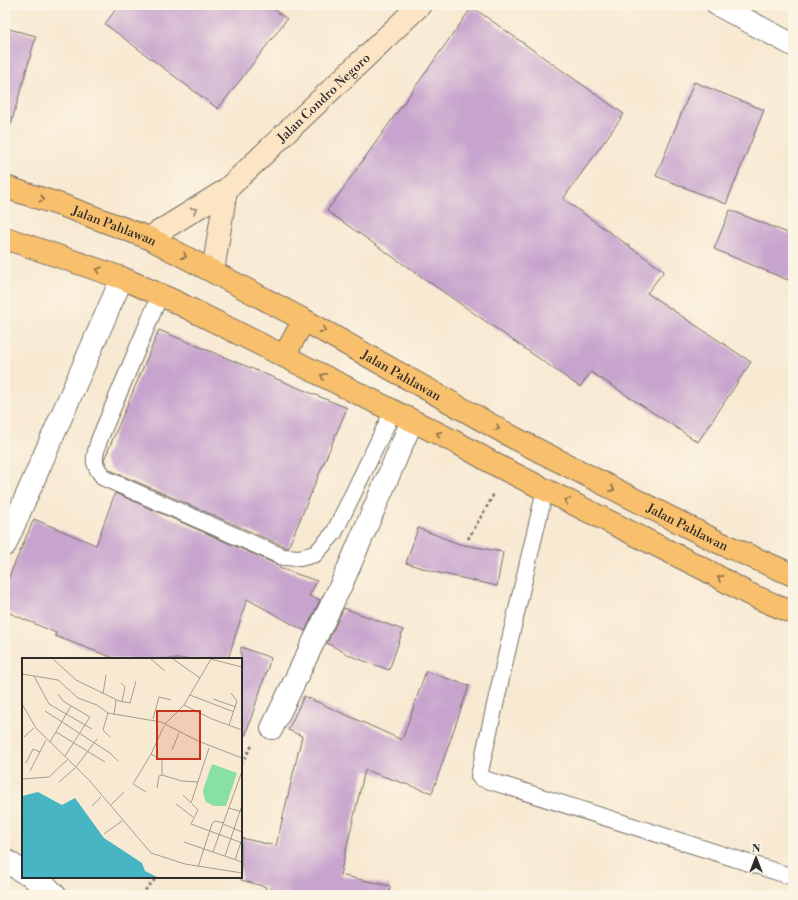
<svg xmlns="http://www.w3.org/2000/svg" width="798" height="900" font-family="'Libre Bodoni',serif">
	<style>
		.building { fill: #c7a4cd }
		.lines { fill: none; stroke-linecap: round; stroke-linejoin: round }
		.service-casing { stroke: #736e65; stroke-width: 18 }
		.minor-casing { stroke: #736e65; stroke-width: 24 }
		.secondary-casing { stroke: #736e65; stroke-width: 24 }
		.primary-casing { stroke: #736e65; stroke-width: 24 }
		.path { stroke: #736e65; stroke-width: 2.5; stroke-dasharray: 3 3; stroke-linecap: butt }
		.service { stroke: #fff; stroke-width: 16 }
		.minor { stroke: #fff; stroke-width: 22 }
		.secondary { stroke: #fce5c4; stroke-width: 22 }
		.primary { stroke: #f8bf6c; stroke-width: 22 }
		.oneway { stroke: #876e48 }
		.oneway2 { stroke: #948878 }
		.labels { text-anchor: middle; stroke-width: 4; stroke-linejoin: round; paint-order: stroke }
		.street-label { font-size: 13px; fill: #2b2b2b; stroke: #fcf5e5 }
		.inset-road { fill: none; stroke: #a69d8f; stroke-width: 1 }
		.view { fill: #c8321e; fill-opacity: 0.15; stroke: #c8321e; stroke-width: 2 }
		.inset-edge { fill: none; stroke: #2b2b2b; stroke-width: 2 }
	</style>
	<rect width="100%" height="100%" fill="#fcf5e5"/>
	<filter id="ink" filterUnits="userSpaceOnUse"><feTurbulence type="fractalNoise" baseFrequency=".025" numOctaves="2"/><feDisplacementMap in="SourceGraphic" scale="8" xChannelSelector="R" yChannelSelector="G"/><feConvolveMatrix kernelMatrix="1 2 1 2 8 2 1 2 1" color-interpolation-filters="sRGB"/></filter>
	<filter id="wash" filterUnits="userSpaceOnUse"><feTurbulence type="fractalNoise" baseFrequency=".012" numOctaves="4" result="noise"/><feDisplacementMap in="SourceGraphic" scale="16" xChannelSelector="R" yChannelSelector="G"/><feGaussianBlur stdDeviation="0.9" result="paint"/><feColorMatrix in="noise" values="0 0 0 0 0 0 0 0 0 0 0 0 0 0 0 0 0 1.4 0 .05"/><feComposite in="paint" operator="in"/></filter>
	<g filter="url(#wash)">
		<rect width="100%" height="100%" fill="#f8e9d2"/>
		<g id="blocks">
			<!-- building -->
			<path class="building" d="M119,5H268L287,19L218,109L105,24Z
				M472,7L624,114L563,199L664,271L647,293L751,362L698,442L591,372L580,387L327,211Z
				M5,28L36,36L11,124L5,123Z
				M694,82L764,110L726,204L656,176Z
				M730,210L793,235V267L788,280L714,249Z
				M159,330L347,408L288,548L110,470L106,464L104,460Z
				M115,493L280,566L279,568L317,581L309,596L320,600L305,631L247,599L228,659H116L55,636L56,633L5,611V586L34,519L96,545Z
				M418,528L459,544L503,552L497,586L435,572L406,563Z
				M344,608L403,630L389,670L351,656L327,643Z
				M241,647L271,658L245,736L241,735Z
				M426,671L469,686L432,793L365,770L340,875L390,886L389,895H264L266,887L241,880V838L276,846L302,736L288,730L304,696L402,740Z"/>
		</g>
	</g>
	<g filter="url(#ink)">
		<use href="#blocks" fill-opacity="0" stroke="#736e65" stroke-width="1"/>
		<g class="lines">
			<defs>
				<path id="service" d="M160,295L99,440C94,459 91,462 104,478L283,557L300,558L315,554L334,533L393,411
					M545,490L507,652L479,776L481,778L793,877"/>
				<path id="minor" d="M718,5L793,45
					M5,545L122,278
					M272,728L342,583L412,421
					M5,860L23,872
					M32,877L46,886L55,895"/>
				<g id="secondary">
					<path id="s1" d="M149,238L226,190L420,5"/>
					<path d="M213,271L226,190"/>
				</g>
				<g id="primary">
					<path id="s2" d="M5,187L64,206L149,238L304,320L516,439L718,542L793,575"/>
					<path d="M5,238L122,278L174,301L461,445L498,466L706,570L747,593L793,613"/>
					<path d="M284,356L304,320"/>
				</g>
			</defs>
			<!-- service casing -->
			<use href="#service" class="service-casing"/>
			<!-- minor casing -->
			<use href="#minor" class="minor-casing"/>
			<!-- secondary casing -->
			<use href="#secondary" class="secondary-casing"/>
			<!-- primary casing -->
			<use href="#primary" class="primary-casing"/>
			<!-- path -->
			<path class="path" d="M468,539L492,498L494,492
				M241,764L253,744
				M141,895L157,877"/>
			<!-- service -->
			<use href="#service" class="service"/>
			<!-- minor -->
			<use href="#minor" class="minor"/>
			<!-- secondary -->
			<use href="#secondary" class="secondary"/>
			<!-- primary -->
			<use href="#primary" class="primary"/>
		</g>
		<!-- one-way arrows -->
		<defs><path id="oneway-chevron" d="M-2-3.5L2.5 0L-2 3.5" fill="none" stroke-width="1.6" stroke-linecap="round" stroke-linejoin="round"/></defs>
		<g class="oneway">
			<use href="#oneway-chevron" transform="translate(42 199) rotate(17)"/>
			<use href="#oneway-chevron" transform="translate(184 256) rotate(28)"/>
			<use href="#oneway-chevron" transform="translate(99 270) rotate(-161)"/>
			<use href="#oneway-chevron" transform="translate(323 330) rotate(29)"/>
			<use href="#oneway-chevron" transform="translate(323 376) rotate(-153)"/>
			<use href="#oneway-chevron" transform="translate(497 428) rotate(30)"/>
			<use href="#oneway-chevron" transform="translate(439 434) rotate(-154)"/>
			<use href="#oneway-chevron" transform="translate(612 489) rotate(27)"/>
			<use href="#oneway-chevron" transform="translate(567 501) rotate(-154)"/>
			<use href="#oneway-chevron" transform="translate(720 578) rotate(-151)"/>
		</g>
		<use class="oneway2" href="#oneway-chevron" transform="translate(194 210) rotate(-32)"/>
	</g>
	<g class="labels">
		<!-- street labels -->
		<g class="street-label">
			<text dy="5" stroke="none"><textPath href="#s1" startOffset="225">Jalan Condro Negoro</textPath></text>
			<text dy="5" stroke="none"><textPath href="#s2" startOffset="116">Jalan Pahlawan</textPath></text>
			<text dy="5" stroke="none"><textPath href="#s2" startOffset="440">Jalan Pahlawan</textPath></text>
			<text dy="5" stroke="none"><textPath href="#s2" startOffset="764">Jalan Pahlawan</textPath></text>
		</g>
	</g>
	<!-- overview -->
	<g transform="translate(22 658)">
		<rect width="220" height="220" fill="#f8e9d2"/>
		<path d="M190,106L215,115L204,148H192L184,144L182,139L181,132Z" fill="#88e0a5"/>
		<path d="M16,134L40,147L53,140L82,180L120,205L123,213L135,219H0V138Z" fill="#48b5c4"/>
		<path class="inset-road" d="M31,1L54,22L97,43L108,45L114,23M129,1L143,13M151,1L178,20M188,1L220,9M0,16L36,22L56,40L75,47L86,55L139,64L176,83L220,100M12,18L27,46L70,71M99,25L103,29L100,43M36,36L41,43L68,59L43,98M81,36L84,17M168,37L212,54M191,41L214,49M0,46L14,70L67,122L129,195L163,206L220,215M162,47L190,61L220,72M23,53L88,95L96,103M86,55L81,72L88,79M92,57L94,42M131,61L137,39L149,42M143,66L162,47L189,1M207,67L215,43L209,35M142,68L129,96L140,102V117L160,123L176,124M34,74L83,104M2,79L12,70M28,84L49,48M150,92L157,75M4,105L11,91L18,94M54,109L75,81M8,113L24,82M0,121L27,119L45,102M37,124L53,110M135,130L137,118L140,117M124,134L111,126L129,96M161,137L169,145L187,90M154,146L171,159M170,146L176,152L169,166L220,185M89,147L102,134M70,148L79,139M207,150L220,154M201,166L220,174M82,176L100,163M162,184L220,204M191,194L220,113M203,198L220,147M213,202L220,181M176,209L190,166L193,163L202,165"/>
		<path class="view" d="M135,53H178V101H135Z"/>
		<rect width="220" height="220" class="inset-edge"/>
	</g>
	<!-- margin -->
	<rect width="798" height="900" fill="none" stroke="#fcf5e5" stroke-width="20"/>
	<!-- north arrow -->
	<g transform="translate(756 858)" stroke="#fcf5e5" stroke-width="3" paint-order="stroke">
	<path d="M0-3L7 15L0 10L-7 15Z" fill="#2b2b2b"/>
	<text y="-6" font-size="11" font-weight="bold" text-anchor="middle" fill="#2b2b2b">N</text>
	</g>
</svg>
